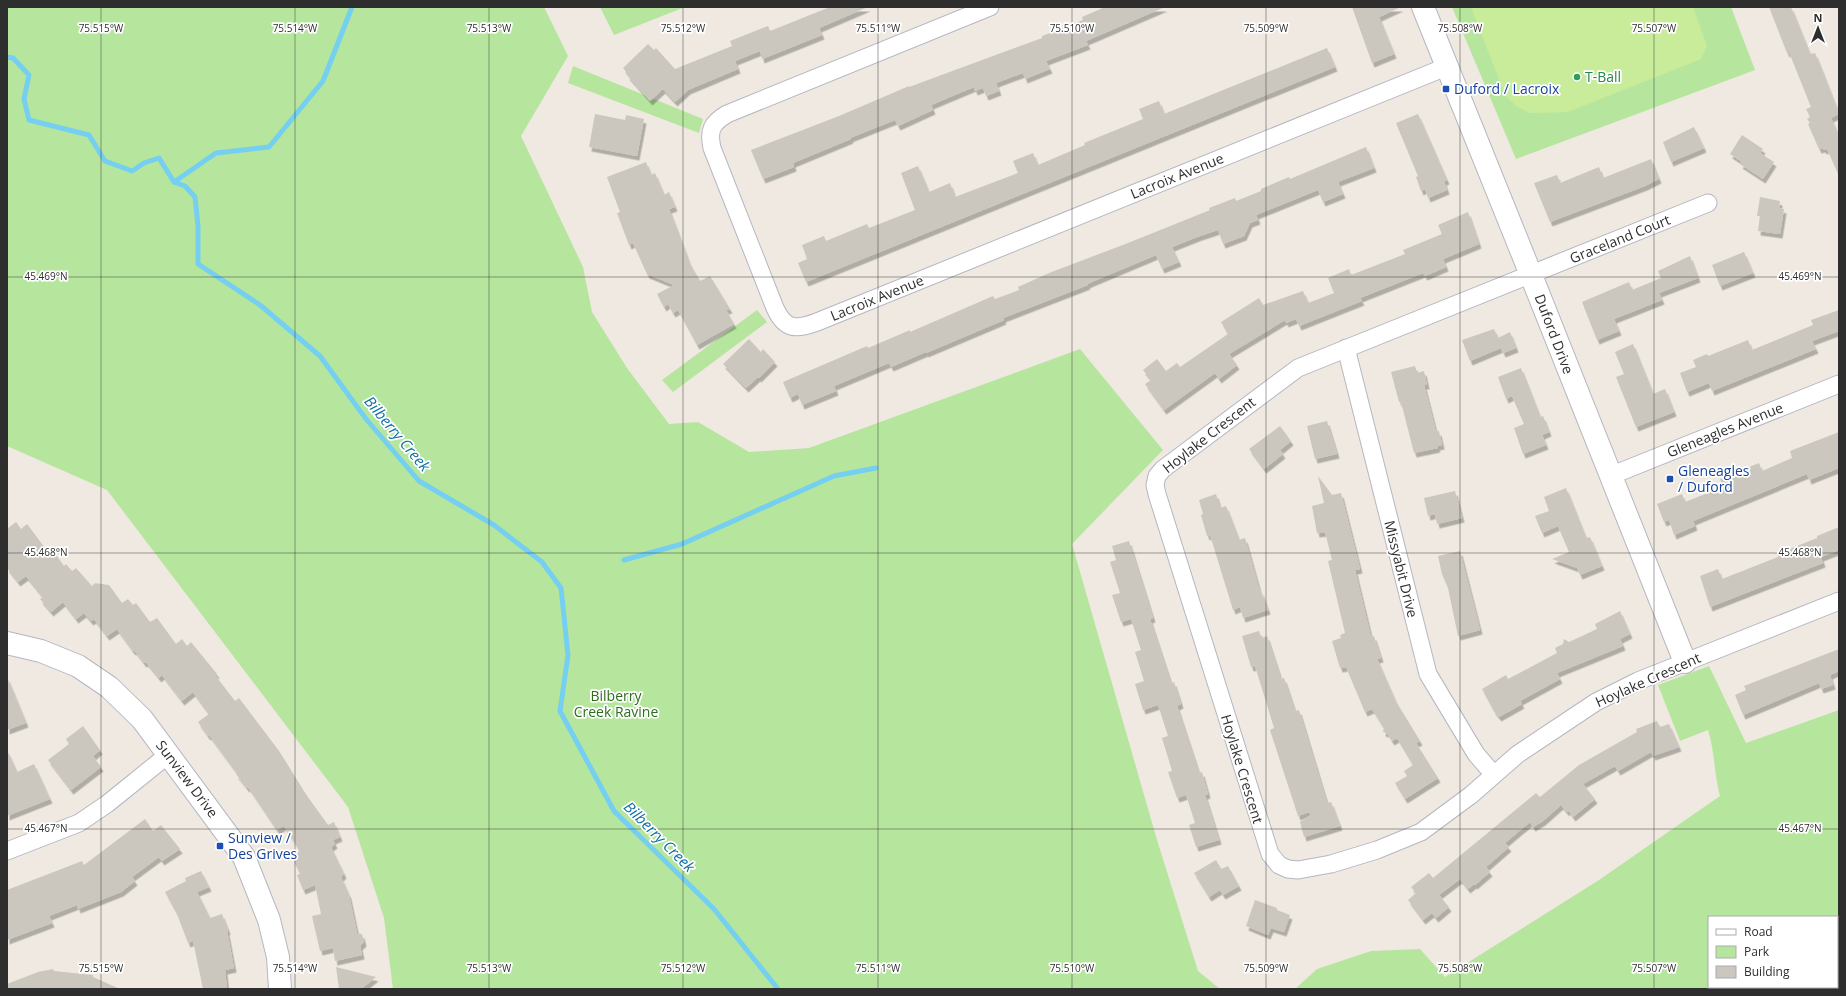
<svg xmlns="http://www.w3.org/2000/svg" width="1846" height="996" font-family="'Open Sans',sans-serif">
	<style>
		.green { fill: #b6e59e; fill-rule: evenodd }
		.pitch { fill: #c9ec9a }
		.lines { fill: none; stroke-linecap: round; stroke-linejoin: round }
		.stream { stroke: #75cff0; stroke-width: 5 }
		.building { fill: #cbc7bf; filter: url(#shadow) }
		.street-casing { stroke: #b4b7c1; stroke-width: 19 }
		.secondary-casing { stroke: #b4b7c1; stroke-width: 24 }
		.street { stroke: #fff; stroke-width: 17 }
		.secondary { stroke: #fff; stroke-width: 22 }
		.ticks { fill: none; stroke: #2e2e2e; stroke-width: 1; stroke-opacity: 0.45 }
		.leisure-dot { fill: #2e9e5b; stroke: #fff; stroke-width: 1.5 }
		.transit-dot { fill: #1a4fb4; stroke: #fff; stroke-width: 1.5 }
		.labels { text-anchor: middle; stroke-width: 3.5; stroke-linejoin: round; paint-order: stroke }
		.leisure-label { font-size: 14px; fill: #27864d; stroke: #fff; text-anchor: start }
		.transit-label { font-size: 14px; fill: #164399; stroke: #fff; text-anchor: start }
		.street-label { font-size: 14px; fill: #2e2e2e; stroke: #fff }
		.park-label { font-size: 14px; fill: #2c6e1b; stroke: #fff }
		.water-label { font-size: 15px; font-style: italic; fill: #0d6fa3; stroke: #fff }
		.ticks-label { font-size: 10px; text-anchor: middle; fill: #2e2e2e; stroke: #fff; stroke-width: 3.5; stroke-linejoin: round; paint-order: stroke }
	</style>
	<defs>
		<filter id="shadow"><feDropShadow dx="2.5" dy="4.5" stdDeviation="0" flood-color="#0004"/></filter>
	</defs>
	<rect width="100%" height="100%" fill="#efe9e1"/>
	<!-- green -->
	<path class="green" d="M7,7H544L568,56L521,136L583,267L592,312L627,368L669,424L698,422L749,452L809,448L1080,349L1163,450L1072,544L1157,840L1198,971L1220,989H393L384,918L348,807L107,490L7,446Z
		M600,7H685L614,35Z
		M1452,7H1731L1755,70L1516,159Z
		M573,66L703,119L699,133L568,83Z
		M757,310L767,322L673,392L662,380Z
		M1709,666L1746,743L1839,710V989H1295L1317,969L1371,951L1420,949L1445,977L1599,880L1720,796C1714,774 1715,752 1708,730L1680,741L1658,685ZM1709,917H1837V987H1709Z"/>
	<!-- pitch -->
	<path class="pitch" d="M1471,7H1693L1707,46L1701,59L1568,112L1530,113L1516,106L1505,95Z"/>
	<g class="lines">
		<!-- stream -->
		<path class="stream" d="M7,57L13,58L29,75L24,99L29,120L89,135L105,161L132,171L144,163L159,158L174,182L185,186L195,197L198,226V264L260,305L320,356L366,419L419,481L494,525L542,562L561,588L568,655L560,711L614,811L714,909L778,989
			M174,182L216,153L269,147L323,81L352,7
			M624,560L682,544L834,476L876,468"/>
	</g>
	<!-- building -->
	<path class="building" d="M830,7H868L819,28L822,35L762,59L760,51L735,61L738,69L688,90L675,102L663,89L650,101L627,75L628,74L623,68L648,44L654,50L656,48L675,69L732,46L730,41L768,26L770,31Z
		M1105,7H1165L1086,41L1088,45L1046,61L1050,69L1025,79L1023,73L996,83L999,91L986,96L983,88L975,91L974,87L931,105L933,110L898,126L895,120L850,138L851,139L793,163L794,167L763,179L751,150L839,116L909,86V87L1042,38V36L1083,20L1082,17Z
		M1352,7H1401L1379,17L1394,54L1372,63Z
		M1769,7H1791L1810,54L1815,53L1839,114L1831,118L1839,136V176L1827,149L1824,150L1823,148L1819,149L1808,124L1810,123L1807,119L1810,117L1806,109L1811,107L1789,52L1787,53Z
		M1327,48L1335,67L806,282L798,263L807,259L802,245L824,236L826,241L867,224L869,228L915,210L901,173L918,166L929,192L950,183L955,197L1018,173L1013,161L1033,153L1038,165L1085,145L1084,143L1143,119L1139,109L1159,101L1164,114Z
		M595,114L625,120L626,115L644,119L637,156L589,147Z
		M1418,114L1447,180L1444,181L1447,190L1428,198L1425,189L1421,191L1416,177L1418,176L1396,123Z
		M1694,127L1704,148L1671,162L1663,142Z
		M1742,135L1763,149L1760,153L1774,162L1763,179L1740,164L1742,162L1730,154Z
		M1366,147L1374,168L1338,182L1343,194L1323,202L1318,190L1256,215L1258,220L1250,223L1244,236L1223,244L1218,230L1197,237L1172,247L1179,262L1162,269L1156,255L1087,284L1088,285L1003,318L1004,320L926,353V352L891,367L889,363L834,386L836,391L802,405L798,394L790,398L783,382L867,346L868,348L910,330V332L993,296L995,299L1019,290L1018,287L1049,273L1128,243L1210,210L1209,208L1235,198L1236,201L1261,191V189L1289,177L1290,179Z
		M1651,159L1659,179L1645,186L1550,222L1534,183L1557,175L1560,183L1599,167L1603,178Z
		M646,162L651,175L655,173L664,195L669,192L675,207L669,209L689,262L700,281L710,276L730,309L726,310L734,324L697,345L678,310L673,313L668,304L664,307L657,294L674,285L647,274L633,243L629,245L617,213L620,212L607,177Z
		M1760,197L1780,201L1779,208L1784,209L1780,234L1758,231L1760,216H1757Z
		M1468,212L1479,244L1443,259L1446,267L1425,276L1423,273L1360,298L1362,301L1299,326L1296,319L1286,323L1285,320L1229,354L1237,365L1219,379L1215,373L1164,410L1145,384L1151,380L1143,370L1157,359L1166,371L1177,363L1180,367L1228,334L1221,322L1259,298L1263,305L1303,291L1308,303L1334,293L1328,278L1349,269L1351,275L1405,254L1403,250L1442,234L1438,225Z
		M1744,252L1753,273L1720,286L1712,265Z
		M1690,256L1698,278L1659,293L1662,300L1614,319L1619,331L1597,340L1582,302L1629,282L1632,290L1661,278L1658,271Z
		M1839,310V331L1812,341L1816,349L1712,391L1709,383L1687,392L1680,373L1696,367L1693,360L1707,354L1708,356L1748,340L1752,350L1813,325L1811,320Z
		M1494,329L1498,338L1510,332L1516,348L1503,353L1501,348L1470,361L1462,340Z
		M749,339L761,352L763,349L775,362L759,378L758,377L746,388L723,364Z
		M1633,344L1653,394L1665,389L1674,412L1636,427L1616,377L1624,374L1615,352Z
		M1415,366L1417,373L1424,371L1427,385H1424L1436,432L1439,431L1442,445L1437,446L1438,448L1414,453L1401,402H1399L1391,372Z
		M1521,368L1540,417L1543,416L1549,432L1542,435L1546,445L1523,454L1514,428L1524,424L1512,396L1506,399L1498,377Z
		M1327,421L1337,454L1315,459L1307,426Z
		M1280,426L1291,441L1280,450L1283,454L1264,469L1249,449Z
		M1839,432V468L1809,480L1807,474L1693,521L1695,526L1674,535L1669,520L1664,522L1657,504L1682,494L1685,502L1723,487L1720,479L1759,463L1762,471L1792,458L1790,451Z
		M1318,476L1332,495L1341,493L1360,569L1355,570L1371,637L1374,636L1381,658L1377,659L1395,700L1420,741L1416,743L1438,778L1405,799L1395,783L1407,776L1404,771L1413,765L1397,738L1392,741L1387,733L1383,732L1384,728L1372,709L1365,712L1346,667L1340,668L1332,641L1341,638L1340,635L1345,633L1328,561L1332,560L1325,532L1317,533L1312,506L1324,503Z
		M1566,488L1586,538L1590,537L1602,566L1580,575L1577,568L1552,559L1569,552L1558,526L1542,533L1535,516L1549,511L1544,497Z
		M1455,491L1462,518L1437,524L1435,514L1428,516L1424,498Z
		M1216,494L1220,508L1226,506L1239,540L1245,538L1260,592L1261,591L1268,610L1243,618L1240,607L1233,610L1210,535L1207,536L1201,515L1203,514L1199,500Z
		M16,522L21,529L27,524L45,548H51L64,566L66,564L72,571L76,568L92,586L95,583L109,585L122,603L128,599L133,605L136,603L150,622L157,618L176,644L182,639L187,646L191,642L217,674L215,675L235,701L239,698L279,751L305,793L328,825L334,822L340,837L333,840L335,844L331,847L344,874L341,877L349,895L357,933L362,934L364,942L360,946L362,955L335,961L333,948L320,951L312,916L321,914L315,885L303,890L297,875L300,874L291,855L300,851L284,826L277,830L248,787L247,788L236,774L237,773L209,735L208,736L198,722L209,714L193,692L182,701L162,675L159,678L146,662L144,663L134,650L133,651L117,629L107,636L94,619L91,621L84,613L76,619L63,602L51,612L40,599L43,597L26,576L18,582L7,568V529Z
		M1839,527V550L1821,557L1823,563L1710,607L1700,576L1718,569L1722,579L1778,557L1777,554L1817,538V536Z
		M1129,541L1153,618L1150,619L1171,683L1174,682L1181,704L1177,706L1199,773L1202,772L1208,794L1205,795L1219,840L1196,847L1189,825L1195,823L1186,795L1177,798L1168,772L1172,771L1162,738L1168,736L1158,705L1143,710L1135,684L1144,681L1135,652L1141,650L1131,619L1121,622L1112,595L1120,593L1110,562L1116,560L1112,546Z
		M1460,551L1480,630L1458,636L1448,588L1442,574L1438,556Z
		M1620,611L1630,634L1620,639L1623,646L1557,673L1560,679L1520,701L1522,704L1499,717L1494,711L1482,689L1506,675L1508,679L1557,653L1555,648L1563,644L1564,639L1569,642L1597,629L1595,624Z
		M1259,631L1261,638L1267,636L1281,679L1284,678L1295,711L1299,710L1327,803L1331,802L1340,826L1304,837L1300,822L1311,815L1309,812L1298,816L1270,730L1274,728L1255,666L1251,667L1242,636Z
		M1839,649V671L1830,675L1833,685L1821,689L1819,683L1743,715L1735,695L1746,690L1744,686Z
		M7,677L26,723L7,730Z
		M1657,721L1660,727L1669,724L1679,747L1653,756L1651,752L1618,771L1615,766L1583,784L1595,799L1573,817L1568,810L1567,812L1561,805L1543,821L1533,827L1530,822L1505,843L1509,847L1486,867L1490,872L1475,885L1474,884L1468,889L1460,879L1439,895L1449,907L1436,918L1432,913L1423,920L1408,900L1416,893L1411,887L1429,873L1433,878L1536,793L1540,797L1579,765L1637,732L1636,729Z
		M83,726L100,750L93,756L101,767L71,790L48,760L69,744L66,739Z
		M7,750L17,772L34,764L50,799L7,816Z
		M145,819L153,831L161,825L180,849L162,861L159,857L132,877L135,881L121,892L78,909L77,905L49,916L52,923L7,940V890L82,861L84,865Z
		M1216,860L1221,869L1228,866L1239,886L1223,895L1220,890L1209,897L1194,873Z
		M201,871L209,887L197,892L210,918L222,914L228,930L227,931L234,968L225,970L227,989H203L193,941L188,943L177,914L165,892L186,881L185,878Z
		M1255,900L1277,908V910L1290,915L1284,932L1271,928L1268,935L1246,926Z
		M336,967L376,977L361,989H339Z
		M53,969L54,971L93,975V977L120,989H7V984L38,972Z"/>
	<g class="lines">
		<defs>
			<path id="street" d="M990,7L727,114C712,123 708,130 712,148L775,308C785,330 796,330 817,322L1446,67
				M1708,203L1298,368L1163,469L1157,476L1155,485L1157,494L1270,854L1279,865L1288,869L1298,870L1331,864L1377,850L1421,832L1471,795L1518,754L1596,702L1638,681L1839,601
				M1346,348L1428,674L1476,754L1494,775
				M1610,476L1839,384
				M7,851L79,823L107,804L169,754"/>
			<path id="secondary" d="M1423,7L1523,255L1685,662
				M7,643L41,651L78,666L109,687L142,719L244,857L269,920L278,957L280,989"/>
		</defs>
		<!-- street casing -->
		<use href="#street" class="street-casing"/>
		<!-- secondary casing -->
		<use href="#secondary" class="secondary-casing"/>
		<!-- street -->
		<use href="#street" class="street"/>
		<!-- secondary -->
		<use href="#secondary" class="secondary"/>
	</g>
	<!-- ticks -->
	<path class="ticks" d="M101,7V989M295,7V989M489,7V989M683,7V989M878,7V989M1072,7V989M1266,7V989M1460,7V989M1654,7V989M7,277H1839M7,553H1839M7,829H1839"/>
	<!-- markers -->
	<circle class="leisure-dot" cx="1577" cy="77" r="4"/>
	<g class="transit-dot">
		<rect x="1442" y="85" width="8" height="8" rx="2"/>
		<rect x="1666" y="475" width="8" height="8" rx="2"/>
		<rect x="216" y="842" width="8" height="8" rx="2"/>
	</g>
	<g class="labels">
		<!-- leisure labels -->
		<g class="leisure-label">
			<text x="1585" y="82">T-Ball</text>
		</g>
		<!-- transit labels -->
		<g class="transit-label">
			<text x="1454" y="94">Duford / Lacroix</text>
			<text x="1678" y="476">Gleneagles<tspan x="1678" dy="16">/ Duford</tspan></text>
			<text x="228" y="843">Sunview /<tspan x="228" dy="16">Des Grives</tspan></text>
		</g>
		<!-- street labels -->
		<g class="street-label">
			<text transform="translate(1177 176) rotate(-22)" y="5">Lacroix Avenue</text>
			<text transform="translate(1620 239) rotate(-22)" y="5">Graceland Court</text>
			<text transform="translate(877 298) rotate(-22)" y="5">Lacroix Avenue</text>
			<text transform="translate(1554 334) rotate(69)" y="5">Duford Drive</text>
			<text transform="translate(1725 430) rotate(-22)" y="5">Gleneagles Avenue</text>
			<text transform="translate(1209 435) rotate(-38)" y="5">Hoylake Crescent</text>
			<text transform="translate(1401 569) rotate(76)" y="5">Missyabit Drive</text>
			<text transform="translate(1648 680) rotate(-24)" y="5">Hoylake Crescent</text>
			<text transform="translate(1242 769) rotate(73)" y="5">Hoylake Crescent</text>
			<text transform="translate(187 779) rotate(53)" y="5">Sunview Drive</text>
		</g>
		<!-- park labels -->
		<g class="park-label">
			<text x="616" y="701">Bilberry<tspan x="616" dy="16">Creek Ravine</tspan></text>
		</g>
		<!-- water labels -->
		<g class="water-label">
			<text transform="translate(397 434) rotate(50)" y="5">Bilberry Creek</text>
			<text transform="translate(659 837) rotate(45)" y="5">Bilberry Creek</text>
		</g>
	</g>
	<g class="ticks-label">
		<text x="101" y="32">75.515°W</text>
		<text x="295" y="32">75.514°W</text>
		<text x="489" y="32">75.513°W</text>
		<text x="683" y="32">75.512°W</text>
		<text x="878" y="32">75.511°W</text>
		<text x="1072" y="32">75.510°W</text>
		<text x="1266" y="32">75.509°W</text>
		<text x="1460" y="32">75.508°W</text>
		<text x="1654" y="32">75.507°W</text>
		<text x="46" y="280">45.469°N</text>
		<text x="1800" y="280">45.469°N</text>
		<text x="46" y="556">45.468°N</text>
		<text x="1800" y="556">45.468°N</text>
		<text x="46" y="832">45.467°N</text>
		<text x="1800" y="832">45.467°N</text>
		<text x="101" y="972">75.515°W</text>
		<text x="295" y="972">75.514°W</text>
		<text x="489" y="972">75.513°W</text>
		<text x="683" y="972">75.512°W</text>
		<text x="878" y="972">75.511°W</text>
		<text x="1072" y="972">75.510°W</text>
		<text x="1266" y="972">75.509°W</text>
		<text x="1460" y="972">75.508°W</text>
		<text x="1654" y="972">75.507°W</text>
	</g>
	<!-- border -->
	<rect width="1846" height="996" fill="none" stroke="#2e2e2e" stroke-width="16"/>
	<!-- legend -->
	<rect x="1708" y="916" width="130" height="72" fill="#ffffff" stroke="#ababab"/>
	<rect x="1716" y="929" width="20" height="6" fill="#ffffff" stroke="#ababab"/>
	<text x="1744" y="936" font-size="12" fill="#2e2e2e">Road</text>
	<rect x="1716" y="946" width="20" height="12" fill="#b6e59e" stroke="#ababab"/>
	<text x="1744" y="956" font-size="12" fill="#2e2e2e">Park</text>
	<rect x="1716" y="966" width="20" height="12" fill="#cbc7bf" stroke="#ababab"/>
	<text x="1744" y="976" font-size="12" fill="#2e2e2e">Building</text>
	<!-- north arrow -->
	<g transform="translate(1818 28)" stroke="#ffffff" stroke-width="3" paint-order="stroke">
	<path d="M0-3L7 15L0 10L-7 15Z" fill="#2e2e2e"/>
	<text y="-6" font-size="11" font-weight="bold" text-anchor="middle" fill="#2e2e2e">N</text>
	</g>
</svg>
